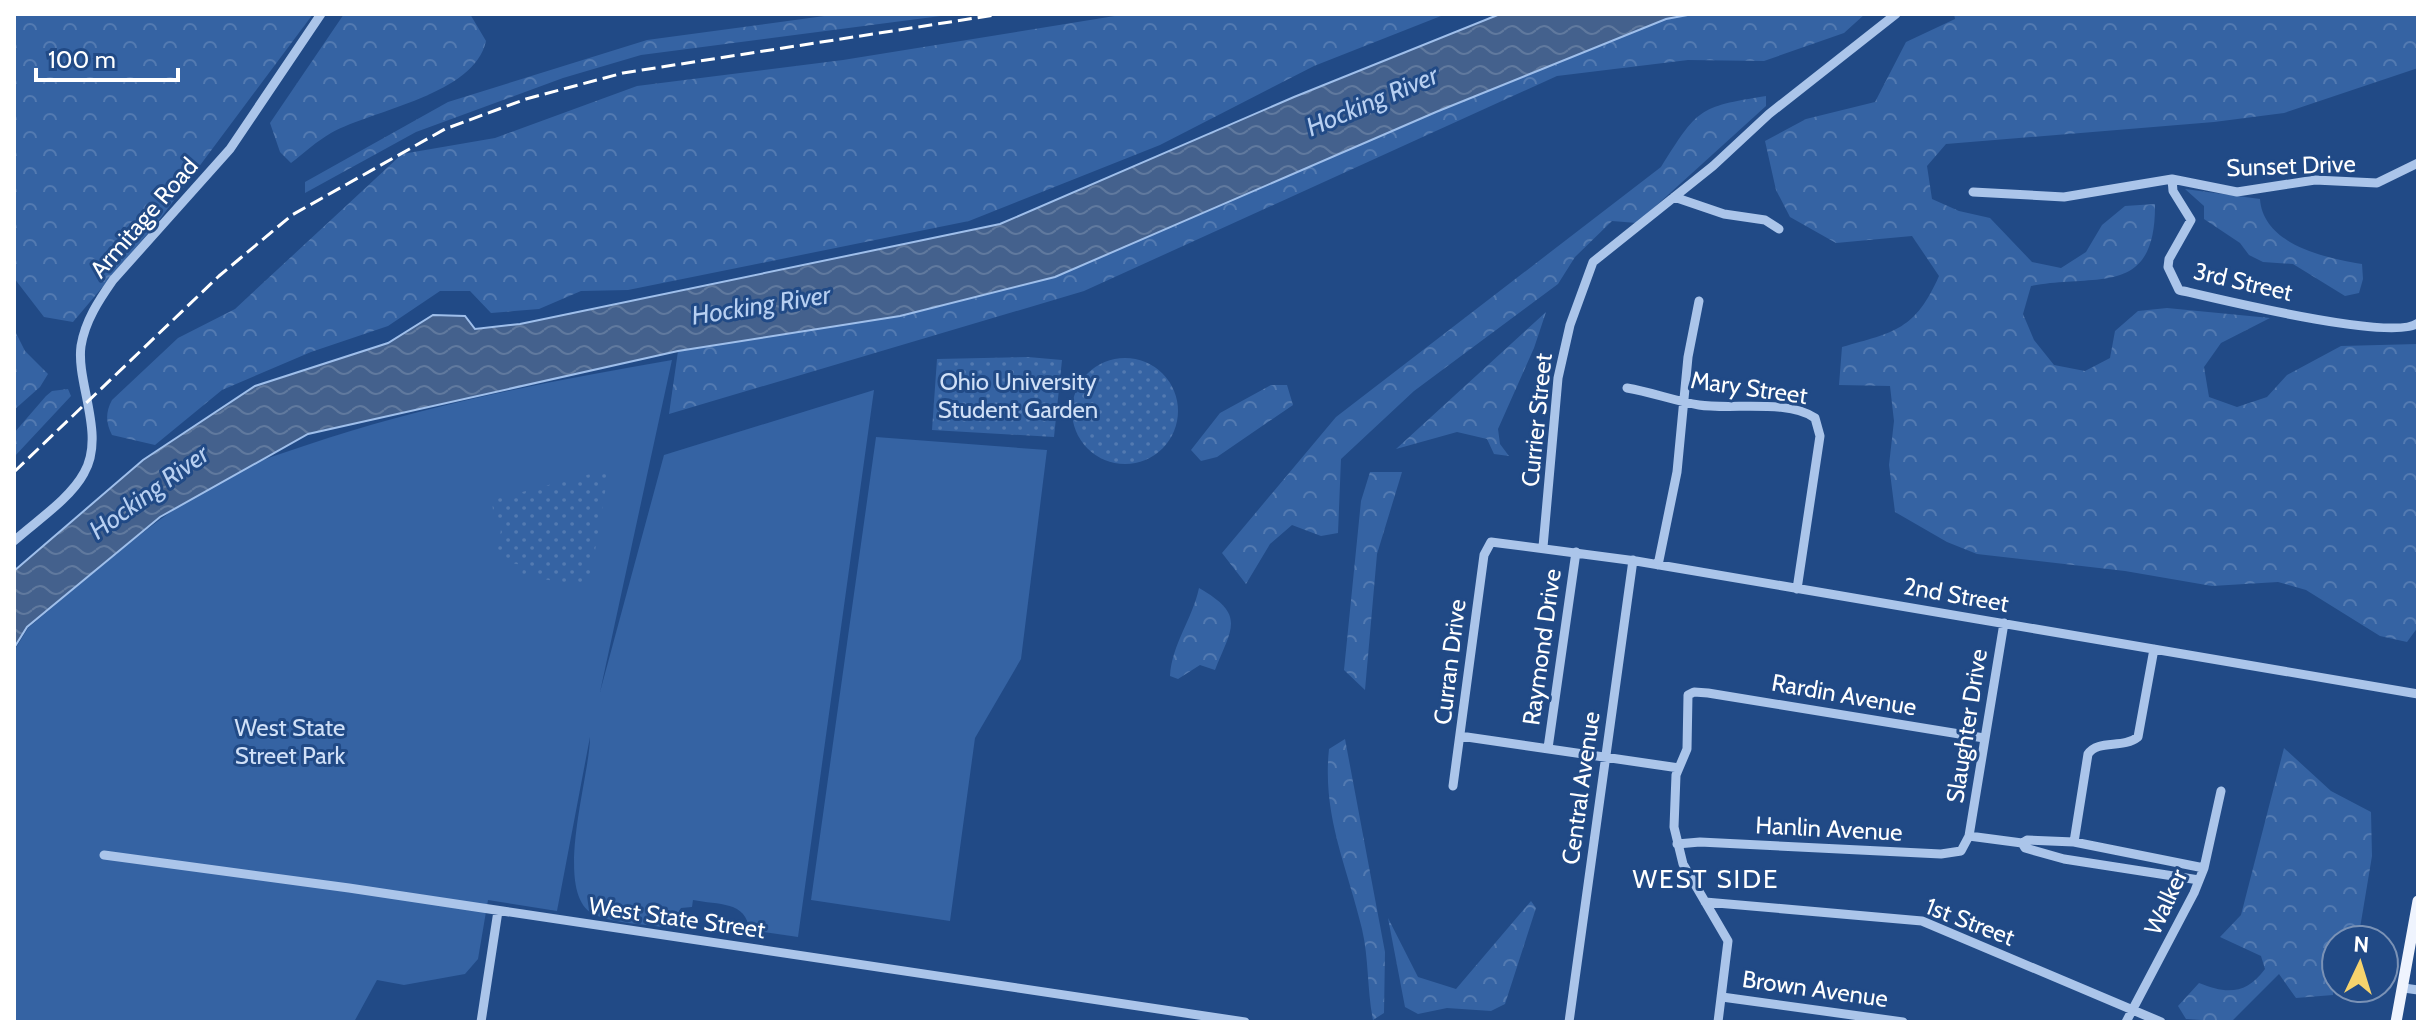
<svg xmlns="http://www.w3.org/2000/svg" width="2432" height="1036" font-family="Cabin,sans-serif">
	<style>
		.green { fill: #3563a3 }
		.forest { fill: url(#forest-crowns) }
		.garden { fill: url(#garden-dots) }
		.water { fill: url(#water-waves); stroke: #9fbfeb; stroke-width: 2 }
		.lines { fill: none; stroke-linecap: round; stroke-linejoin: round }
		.minor { stroke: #abc5ea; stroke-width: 9 }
		.major { stroke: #eff4fe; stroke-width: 11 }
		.rail { stroke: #fff; stroke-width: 3; stroke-dasharray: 14 6; stroke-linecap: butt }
		.labels { text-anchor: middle; stroke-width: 6; stroke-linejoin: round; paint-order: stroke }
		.street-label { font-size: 24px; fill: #fff; stroke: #214a86 }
		.park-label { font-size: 24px; fill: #d0e0f7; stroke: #214a86 }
		.water-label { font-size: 26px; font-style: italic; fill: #b7cff1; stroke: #214a86 }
		.neighbourhood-label { font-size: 26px; letter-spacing: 2px; fill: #fff; stroke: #214a86 }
	</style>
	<defs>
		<pattern id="forest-crowns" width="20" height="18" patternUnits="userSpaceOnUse" patternTransform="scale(2)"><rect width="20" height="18" fill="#3563a3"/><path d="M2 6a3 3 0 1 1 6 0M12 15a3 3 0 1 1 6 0" fill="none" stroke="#537ab1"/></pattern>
		<pattern id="garden-dots" width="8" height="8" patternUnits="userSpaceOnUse" patternTransform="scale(2)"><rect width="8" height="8" fill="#3563a3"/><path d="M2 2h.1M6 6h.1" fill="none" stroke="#537ab1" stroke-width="1.8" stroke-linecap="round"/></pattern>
		<pattern id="water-waves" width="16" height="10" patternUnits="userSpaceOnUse" patternTransform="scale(2)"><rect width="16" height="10" fill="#44618d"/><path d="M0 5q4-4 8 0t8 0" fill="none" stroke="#60799e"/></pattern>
	</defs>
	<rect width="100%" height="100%" fill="#214a86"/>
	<!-- green -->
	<path class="green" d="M672,360L600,692L664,455L874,390L798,937L749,930C747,901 718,905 693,900L692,907L681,908L669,928C647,924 616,924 595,915C551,895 590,777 590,737L557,911L488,900L478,959L465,974L404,985L377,980L354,1022H14V651L28,628C90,576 151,520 221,479C253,461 293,450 328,438C441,402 556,380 672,360Z
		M876,437L1047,450L1021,659L975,738L950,921L811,900Z"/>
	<!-- forest -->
	<path class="forest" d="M14,14H313L160,219L73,322L44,317L14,278Z
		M344,14H470L486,41C474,95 375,109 331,133C317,141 304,153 291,163L280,152L270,123Z
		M839,14H956L641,55L563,78L416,132L305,193V182L448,102L647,40Z
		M1127,14H1446L1314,66L1160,145L969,221L628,290L581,291L539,309L491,313L470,291H440L388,326L311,352L222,390L155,445L112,435C106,423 105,413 112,400L178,338L235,309L402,154L495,138L637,86L843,60Z
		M1693,14H1865L1844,33L1764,61L1688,60L1557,76L1084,291L669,414L678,351L900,316L1055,277L1436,112L1666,19Z
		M1954,14H2418V68L2284,113L2214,122L1946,144L1927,166L1932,199L1959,211L1990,218L2032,262L2061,268L2086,252L2102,225L2125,206L2155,204C2156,299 2096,273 2031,286L2023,314L2034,340L2054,365L2085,371L2110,358L2115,331L2138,311L2167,308L2270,318L2221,343L2204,367L2209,397L2237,407L2267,397L2287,375L2341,346L2418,344V627L2407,642L2380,636L2306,590L2278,582L2212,586L2125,571L1977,554L1947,542L1895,512L1889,465L1894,421L1890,386L1839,385L1842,347C1895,332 1915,330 1939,276L1912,236L1836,243L1790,217L1776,190L1765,141L1806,119L1875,102L1906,42L1955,19Z
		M1766,96V106L1637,223L1612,221L1575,257L1558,284L1414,391L1341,459L1338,533L1321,536L1292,525L1270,544L1246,584L1222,553L1336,417L1661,167C1698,109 1697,107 1766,96Z
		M2185,189L2260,199C2263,244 2324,258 2362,264L2363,279L2359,293L2345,296L2293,264L2263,262L2249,255L2240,243L2204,219V206Z
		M1546,312L1534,348L1498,429L1500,444L1509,456L1494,454L1487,439L1457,432L1396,449Z
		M14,329L25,351L48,374L40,387L14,410Z
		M1271,385H1287L1293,405L1217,457L1201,461L1191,450L1220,413Z
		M68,389L71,396L14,457V433L46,396L52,391Z
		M1370,472H1402L1377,554L1365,690L1344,670L1361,501Z
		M1199,588C1246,615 1232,627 1215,670L1200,665L1178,679L1170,676C1172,644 1192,620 1199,588Z
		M1345,739L1385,952L1384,1013L1373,1020C1367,990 1369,959 1362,929C1347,866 1322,816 1329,749Z
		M2284,748L2331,791L2371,812L2372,856L2358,940H2336L2333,995L2296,998L2279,974L2231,1022L2186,1019L2178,1006L2199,983C2226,994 2246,995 2265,969L2261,956L2220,937L2241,915Z
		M1531,901L1536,908L1505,1004L1491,1011L1447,1008L1418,1014L1405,1007L1388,918L1418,977L1456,989Z"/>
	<!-- garden -->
	<path class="garden" d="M1028,357L1062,360L1054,437L932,430L937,359Z
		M1072 411a53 53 0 1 1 106 0a53 53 0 1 1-106 0Z
		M609,469L589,586L522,576L523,565L496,561L502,523L494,521L492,500Z"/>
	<!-- water -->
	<path class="water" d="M1500,14H1693L1666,19L1436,112L1055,277L900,316L678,351L308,434L160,517L27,627L14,648V571L143,460L255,386L388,343L433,315L465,316L475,329L520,324L1000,224L1294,97Z"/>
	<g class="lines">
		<!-- minor -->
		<path class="minor" d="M2172,179L2173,191L2191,220L2169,259L2168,267L2179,290C2218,299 2393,342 2418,323
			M1973,192L2064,197L2172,179L2237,192L2315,180L2377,183L2418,163
			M1674,197L1724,214L1765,220L1779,229
			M1627,388C1651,392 1675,401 1699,405C1731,410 1789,399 1815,418L1820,436L1797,589
			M14,541C36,521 70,499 84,473C106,435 76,383 81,346C85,321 99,300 113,280L230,149L321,14
			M1543,547L1558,378L1570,325L1593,262L1713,166L1769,114L1896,14
			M1658,565L1677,472L1688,357L1699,301
			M1460,736L1679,768
			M1548,748L1576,552
			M1453,786L1484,555L1491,542L1636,561L2418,694
			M1969,836L2022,843L2025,848L2064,859L2199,880
			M2074,842L2088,754C2098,739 2123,749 2138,737L2154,649
			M2022,843L2027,840L2074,842L2204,868
			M1677,844L1700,842L1941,854L1961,851L1969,836L2004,623
			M104,855L349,888L1245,1022
			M1705,902L1922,921L2161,1022
			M2404,988L2418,990
			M1722,997L1903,1022
			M481,1022L498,911
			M1569,1022L1633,560
			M1718,1022L1728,941L1683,864L1674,827L1676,775L1687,749L1688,695L1694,692L1708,693L1984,738
			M2126,1022L2194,893L2204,868L2221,791"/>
		<!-- major -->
		<path class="major" d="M2396,1022L2418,901"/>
		<!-- rail -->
		<path class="rail" d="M14,472L219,276L292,215L445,129L526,99L623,73L1001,14"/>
	</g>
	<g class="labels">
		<!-- street labels -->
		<g class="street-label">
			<text transform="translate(2291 166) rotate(-2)" y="8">Sunset Drive</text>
			<text transform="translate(144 218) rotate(-49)" y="8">Armitage Road</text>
			<text transform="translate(2243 282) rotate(13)" y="8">3rd Street</text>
			<text transform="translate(1749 388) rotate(8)" y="8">Mary Street</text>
			<text transform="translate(1537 420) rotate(-84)" y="8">Currier Street</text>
			<text transform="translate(1956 595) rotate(10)" y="8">2nd Street</text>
			<text transform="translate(1542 647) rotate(-82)" y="8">Raymond Drive</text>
			<text transform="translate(1450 662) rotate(-83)" y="8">Curran Drive</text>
			<text transform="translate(1844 695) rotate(10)" y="8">Rardin Avenue</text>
			<text transform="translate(1967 726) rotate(-81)" y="8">Slaughter Drive</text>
			<text transform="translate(1581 788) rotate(-82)" y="8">Central Avenue</text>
			<text transform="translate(1829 829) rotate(3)" y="8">Hanlin Avenue</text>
			<text transform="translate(2166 902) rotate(-65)" y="8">Walker</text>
			<text transform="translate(677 918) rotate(8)" y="8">West State Street</text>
			<text transform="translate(1970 922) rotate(21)" y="8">1st Street</text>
			<text transform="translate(1815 989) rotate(8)" y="8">Brown Avenue</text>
		</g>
		<!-- park labels -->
		<g class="park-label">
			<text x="1018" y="390">Ohio University<tspan x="1018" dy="28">Student Garden</tspan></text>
			<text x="290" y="736">West State<tspan x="290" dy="28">Street Park</tspan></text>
		</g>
		<!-- water labels -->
		<g class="water-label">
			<text transform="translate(1372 101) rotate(-23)" y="9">Hocking River</text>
			<text transform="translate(761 305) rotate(-9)" y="9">Hocking River</text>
			<text transform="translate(149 492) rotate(-36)" y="9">Hocking River</text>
		</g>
		<!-- neighbourhood labels -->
		<g class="neighbourhood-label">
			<text x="1706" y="888">WEST SIDE</text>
		</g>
	</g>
	<!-- border -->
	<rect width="2432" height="1036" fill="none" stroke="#ffffff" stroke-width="32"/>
	<!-- north arrow -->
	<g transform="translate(2360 964) rotate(4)"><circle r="38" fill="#214a86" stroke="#7a92b6" stroke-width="2"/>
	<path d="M0-6L14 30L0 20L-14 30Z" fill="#f6d36d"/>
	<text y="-12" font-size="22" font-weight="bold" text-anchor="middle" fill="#ffffff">N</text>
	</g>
	<!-- scale -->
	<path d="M36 68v12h142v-12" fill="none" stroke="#ffffff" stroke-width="4"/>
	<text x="48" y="68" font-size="24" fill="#ffffff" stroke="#214a86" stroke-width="6" paint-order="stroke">100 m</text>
</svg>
